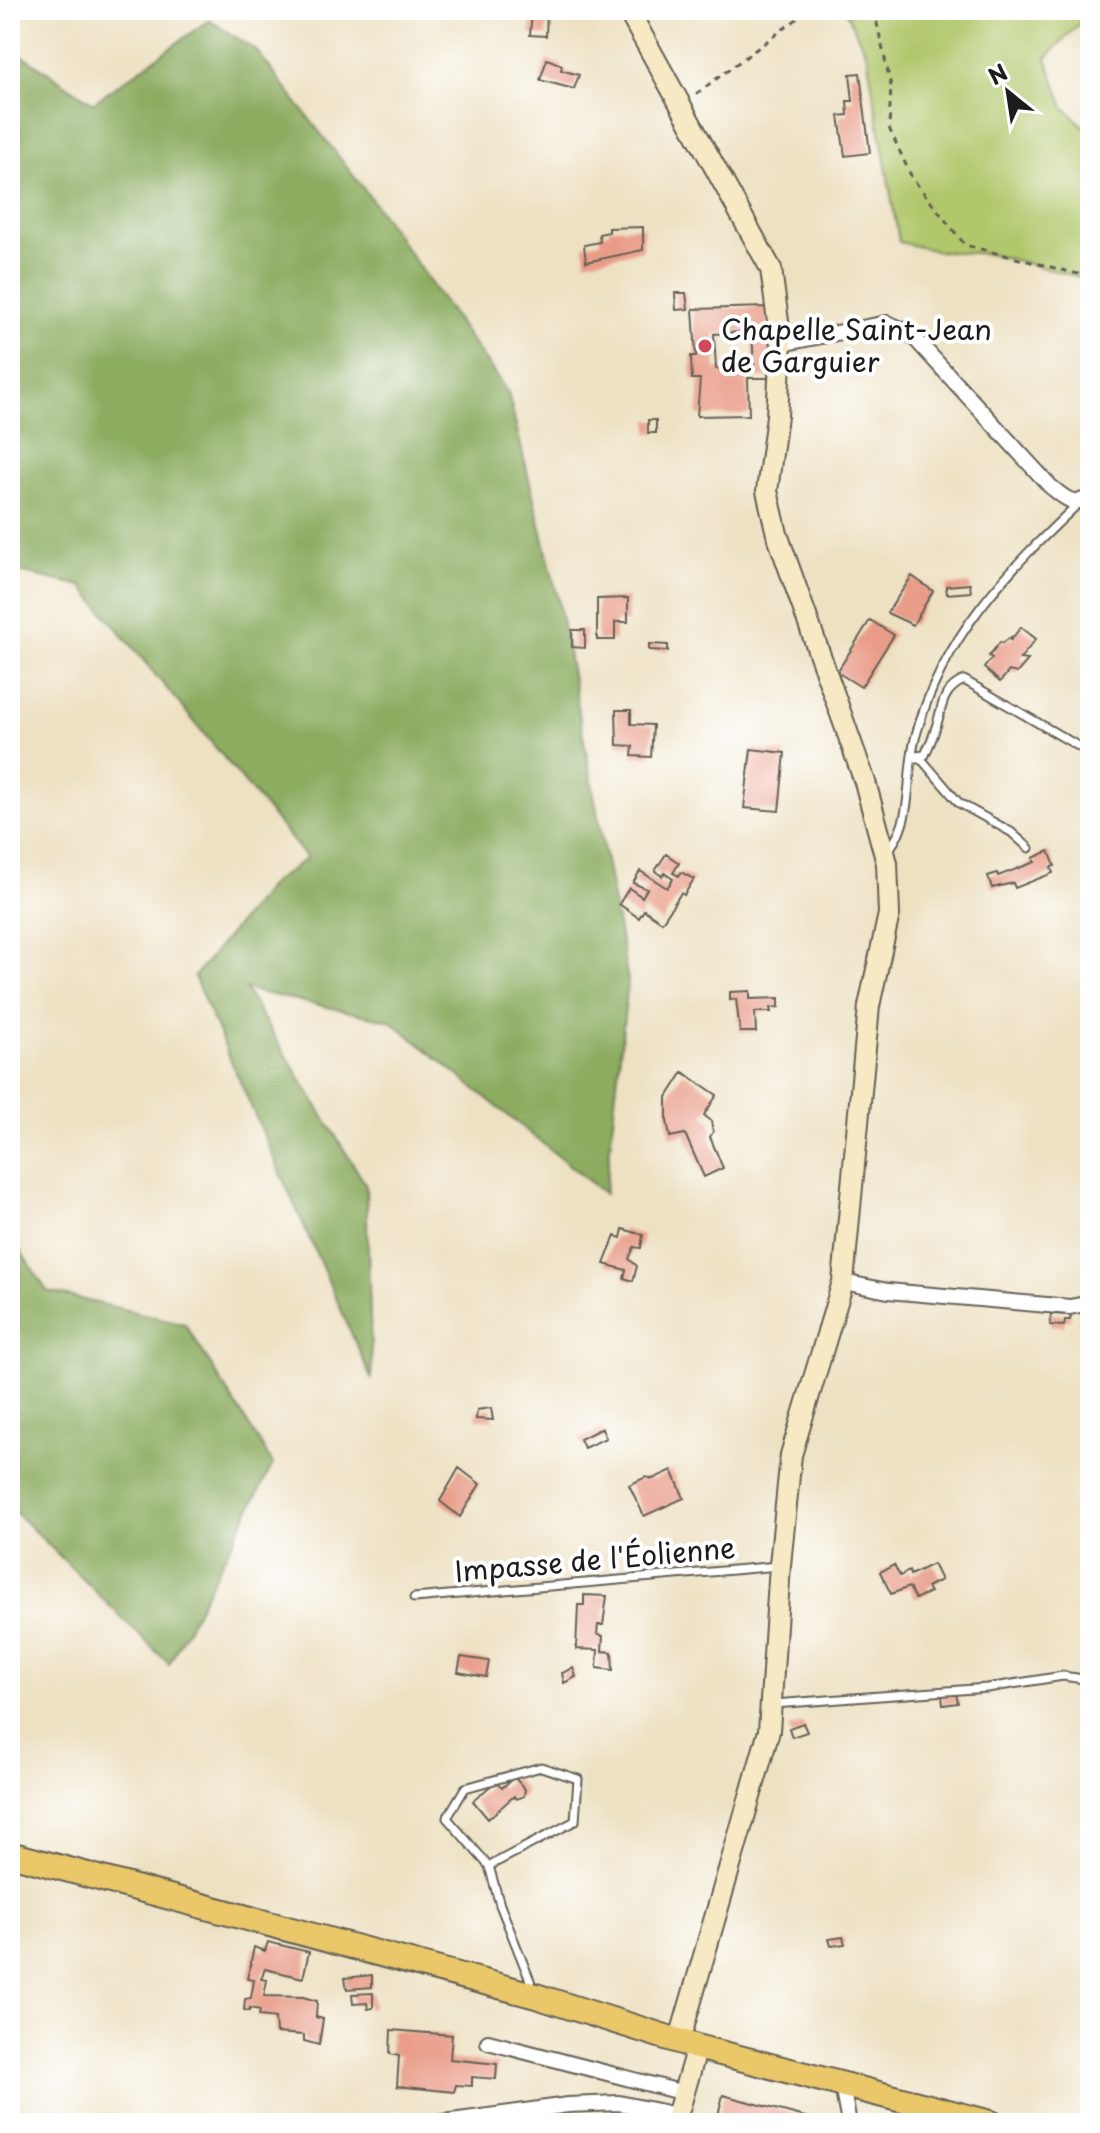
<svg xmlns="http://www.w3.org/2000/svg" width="1100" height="2133" font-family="'Playpen Sans',sans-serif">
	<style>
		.industrial { fill: #d1bfbd }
		.green { fill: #b1c76c; stroke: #667244; stroke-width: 2 }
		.forest { fill: #8cac60; stroke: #54643e; stroke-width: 2 }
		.building { fill: #e99c88; fill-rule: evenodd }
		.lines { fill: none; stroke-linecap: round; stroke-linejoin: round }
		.lane-casing { stroke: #656156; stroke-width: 11 }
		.street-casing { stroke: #656156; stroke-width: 18 }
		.secondary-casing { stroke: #656156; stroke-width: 24 }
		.primary-casing { stroke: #656156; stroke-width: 28 }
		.path { stroke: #656156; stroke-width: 3; stroke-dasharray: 6 6; stroke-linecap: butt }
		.lane { stroke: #fff; stroke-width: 7 }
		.street { stroke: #fff; stroke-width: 14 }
		.secondary { stroke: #f7e9c3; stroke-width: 20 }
		.primary { stroke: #eac769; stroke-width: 24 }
		.poi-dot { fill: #d1495b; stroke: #fff; stroke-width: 3 }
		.labels { text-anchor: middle; stroke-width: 8; stroke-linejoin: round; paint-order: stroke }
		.poi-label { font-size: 28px; fill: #1c1c1c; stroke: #fff; text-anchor: start }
		.street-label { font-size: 28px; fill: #1c1c1c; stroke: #fff }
	</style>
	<rect width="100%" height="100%" fill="#fff"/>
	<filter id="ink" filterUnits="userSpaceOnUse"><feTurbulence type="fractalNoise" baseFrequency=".0125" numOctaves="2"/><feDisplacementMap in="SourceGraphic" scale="16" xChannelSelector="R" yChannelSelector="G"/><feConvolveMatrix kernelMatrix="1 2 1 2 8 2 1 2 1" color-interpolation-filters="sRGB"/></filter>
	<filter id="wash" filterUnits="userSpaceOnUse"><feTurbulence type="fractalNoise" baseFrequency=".006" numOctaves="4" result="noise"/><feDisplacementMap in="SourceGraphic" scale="32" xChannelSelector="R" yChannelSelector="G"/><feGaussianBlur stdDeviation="1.8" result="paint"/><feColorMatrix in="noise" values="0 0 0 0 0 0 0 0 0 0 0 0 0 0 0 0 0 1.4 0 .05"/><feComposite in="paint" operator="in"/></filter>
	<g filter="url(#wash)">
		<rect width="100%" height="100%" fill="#ede1c2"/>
		<!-- industrial -->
		<path class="industrial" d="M631,2111L666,2120L665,2123H578L582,2113Z"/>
		<!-- green -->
		<path class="green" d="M845,10H1086L1078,25L1046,58L1064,107L1090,133V280L991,254L937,251L899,242L867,55Z"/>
		<!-- forest -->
		<path class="forest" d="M209,20L256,50L367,193L508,393L558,598L628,980L605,1194L391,1021L245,989L366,1185L372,1380L194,977L272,883L307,858L82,586L10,570V47L93,103Z
			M10,1235L47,1291L185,1324L273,1464L169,1664L10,1507Z"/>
		<g id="blocks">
			<!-- building -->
			<path class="building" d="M532,10H547L546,36L530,35Z
				M547,59L562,65L561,70L579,75L574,89L540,80Z
				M860,73L870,153L845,156L839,116L848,115L847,101H853L850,74Z
				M643,227V250L586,262L584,245L600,242L599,234L609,232V228Z
				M675,293H686L688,309L676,310Z
				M768,307L770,336L768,378H748L749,415L697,416L700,379H692L691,356H696L693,309ZM752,331L754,367L716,369L714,334Z
				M648,420H656V433H648Z
				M912,576L933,591L913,625L887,613Z
				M970,584L971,592L947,594L946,586Z
				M628,598V622H615V640H597V599Z
				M870,620L894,635L861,687L837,672Z
				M1021,627L1036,639L1020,659L1028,660L1017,673L1009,671L1000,682L984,668L992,658L989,656L1000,642L1002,643L1011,637L1010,641Z
				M572,630H585V648L572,647Z
				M649,644L668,645V651L649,650Z
				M616,710H631V724L653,725L651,757L632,756L633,746L617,745Z
				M751,749L785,753L779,811L744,808Z
				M1049,851L1055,866L1051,867L1053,873L1015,888L1013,883L992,888L988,876L997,873L998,876L1035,862L1033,858Z
				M666,854L679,863L673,873L679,876L681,872L694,879L684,895L681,893L662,922L644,910L639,918L619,904L629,888L642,897L647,889L633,883L640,871L667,888L673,879L664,873L662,876L655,871Z
				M750,991V999L779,998V1007L770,1008L771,1012H755L756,1032H740L736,999L730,1000V992Z
				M683,1072L717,1095L704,1115L711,1121L713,1132L710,1137L723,1168L704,1177L685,1134L670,1137L667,1121V1097Z
				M623,1229L643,1235L641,1248L634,1247L629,1259L637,1266L633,1281L624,1278L626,1270L604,1264L615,1236L621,1238Z
				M1051,1314L1071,1315L1070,1320H1065L1064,1326L1050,1325Z
				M491,1408L493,1420L476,1419L477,1410Z
				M602,1428L606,1438L584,1448L580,1439Z
				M459,1468L480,1484L460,1517L440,1501Z
				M672,1470L684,1498L644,1516L629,1485L646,1477L653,1479Z
				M933,1564L941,1580L927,1587L930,1592L915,1599L909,1587L891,1594L880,1572L894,1565L900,1576L909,1571L910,1575Z
				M584,1595L607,1596L603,1625H598L597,1634L603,1636L602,1651L612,1652L613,1670L597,1668L598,1650L576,1649L578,1605H584Z
				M461,1657L489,1661L486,1677L458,1672Z
				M573,1668L576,1677L564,1683L562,1673Z
				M956,1693L958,1703L943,1705L942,1696Z
				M803,1723L807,1732L792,1737L789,1728Z
				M514,1777L525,1789L524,1796L516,1799L514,1796L488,1819L473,1801L495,1782L502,1788Z
				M843,1937L845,1944L831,1946L829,1939Z
				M268,1942L309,1952L303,1978L265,1969L261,1979L267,1980L264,1996L303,1997L317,2001L316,2017L323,2019L319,2045L304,2041V2035L276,2033L275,2018L259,2016L260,2010L250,2008L249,2011L244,2010L245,1999L251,1998L254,1980L247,1979L254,1947L265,1951Z
				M372,1975V1987L347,1989L345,1978Z
				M373,1993V2008L368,2009L367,2003L353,2004L352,1994Z
				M391,2030L452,2035L450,2059L497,2064L496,2079L472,2077V2086L456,2085L454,2092L397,2086L399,2056L390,2054Z
				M723,2095L824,2122V2123H716Z"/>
		</g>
	</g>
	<g filter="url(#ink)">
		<use href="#blocks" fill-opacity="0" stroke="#656156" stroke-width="2"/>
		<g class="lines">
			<defs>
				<path id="lane" d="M913,756L925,755C928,747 933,738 935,730C943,708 940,691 964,680L1090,753
					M915,757L923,761L959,803L1011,832L1029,848
					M888,852C892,845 897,838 900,831C912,801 907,765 916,735C943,636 1007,571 1079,503
					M414,1598L778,1566
					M774,1704L987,1688L1063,1676L1090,1680
					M541,1767L578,1779L575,1821L489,1866L447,1818L465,1788Z
					M489,1866L500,1905L533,1988"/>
				<path id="street" d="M781,344L887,323L909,332L1050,486C1065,498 1071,506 1090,498
					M843,1282L888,1291L1070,1307L1090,1303
					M488,2042L684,2093
					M842,2086L849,2123
					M437,2123L568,2105L619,2103L677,2115"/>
				<path id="secondary" d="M628,10L771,269L781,344L777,416L767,491L777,534L865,782L887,863L889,914L869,1006L843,1282L791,1455L780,1565L769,1731L679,2042
					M675,2123L697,2047"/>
				<path id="primary" d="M10,1854L536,1996L697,2047L991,2123"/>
			</defs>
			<!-- lane casing -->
			<use href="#lane" class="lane-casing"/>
			<!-- street casing -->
			<use href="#street" class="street-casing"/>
			<!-- secondary casing -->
			<use href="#secondary" class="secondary-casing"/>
			<!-- primary casing -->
			<use href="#primary" class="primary-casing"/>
			<!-- path -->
			<path class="path" d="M874,10L891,86L889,128L912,178L965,245L1090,277
				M696,94L809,10"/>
			<!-- lane -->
			<use href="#lane" class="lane"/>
			<!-- street -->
			<use href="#street" class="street"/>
			<!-- secondary -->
			<use href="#secondary" class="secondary"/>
			<!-- primary -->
			<use href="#primary" class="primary"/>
		</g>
	</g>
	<!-- markers -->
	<circle class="poi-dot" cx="705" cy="346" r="8"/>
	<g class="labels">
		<!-- poi labels -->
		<g class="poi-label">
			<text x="721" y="340">Chapelle Saint-Jean<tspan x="721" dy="32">de Garguier</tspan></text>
		</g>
		<!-- street labels -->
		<g class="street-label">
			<text transform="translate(595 1560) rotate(-5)" y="10">Impasse de l'Éolienne</text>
		</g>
	</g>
	<!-- margin -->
	<rect width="1100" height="2133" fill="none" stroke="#fff" stroke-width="40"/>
	<!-- north arrow -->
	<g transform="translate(1008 92) rotate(330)" stroke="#ffffff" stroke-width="6" paint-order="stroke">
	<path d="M0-6L14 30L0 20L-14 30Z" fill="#1c1c1c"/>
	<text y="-12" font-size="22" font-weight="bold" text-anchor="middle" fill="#1c1c1c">N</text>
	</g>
</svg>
